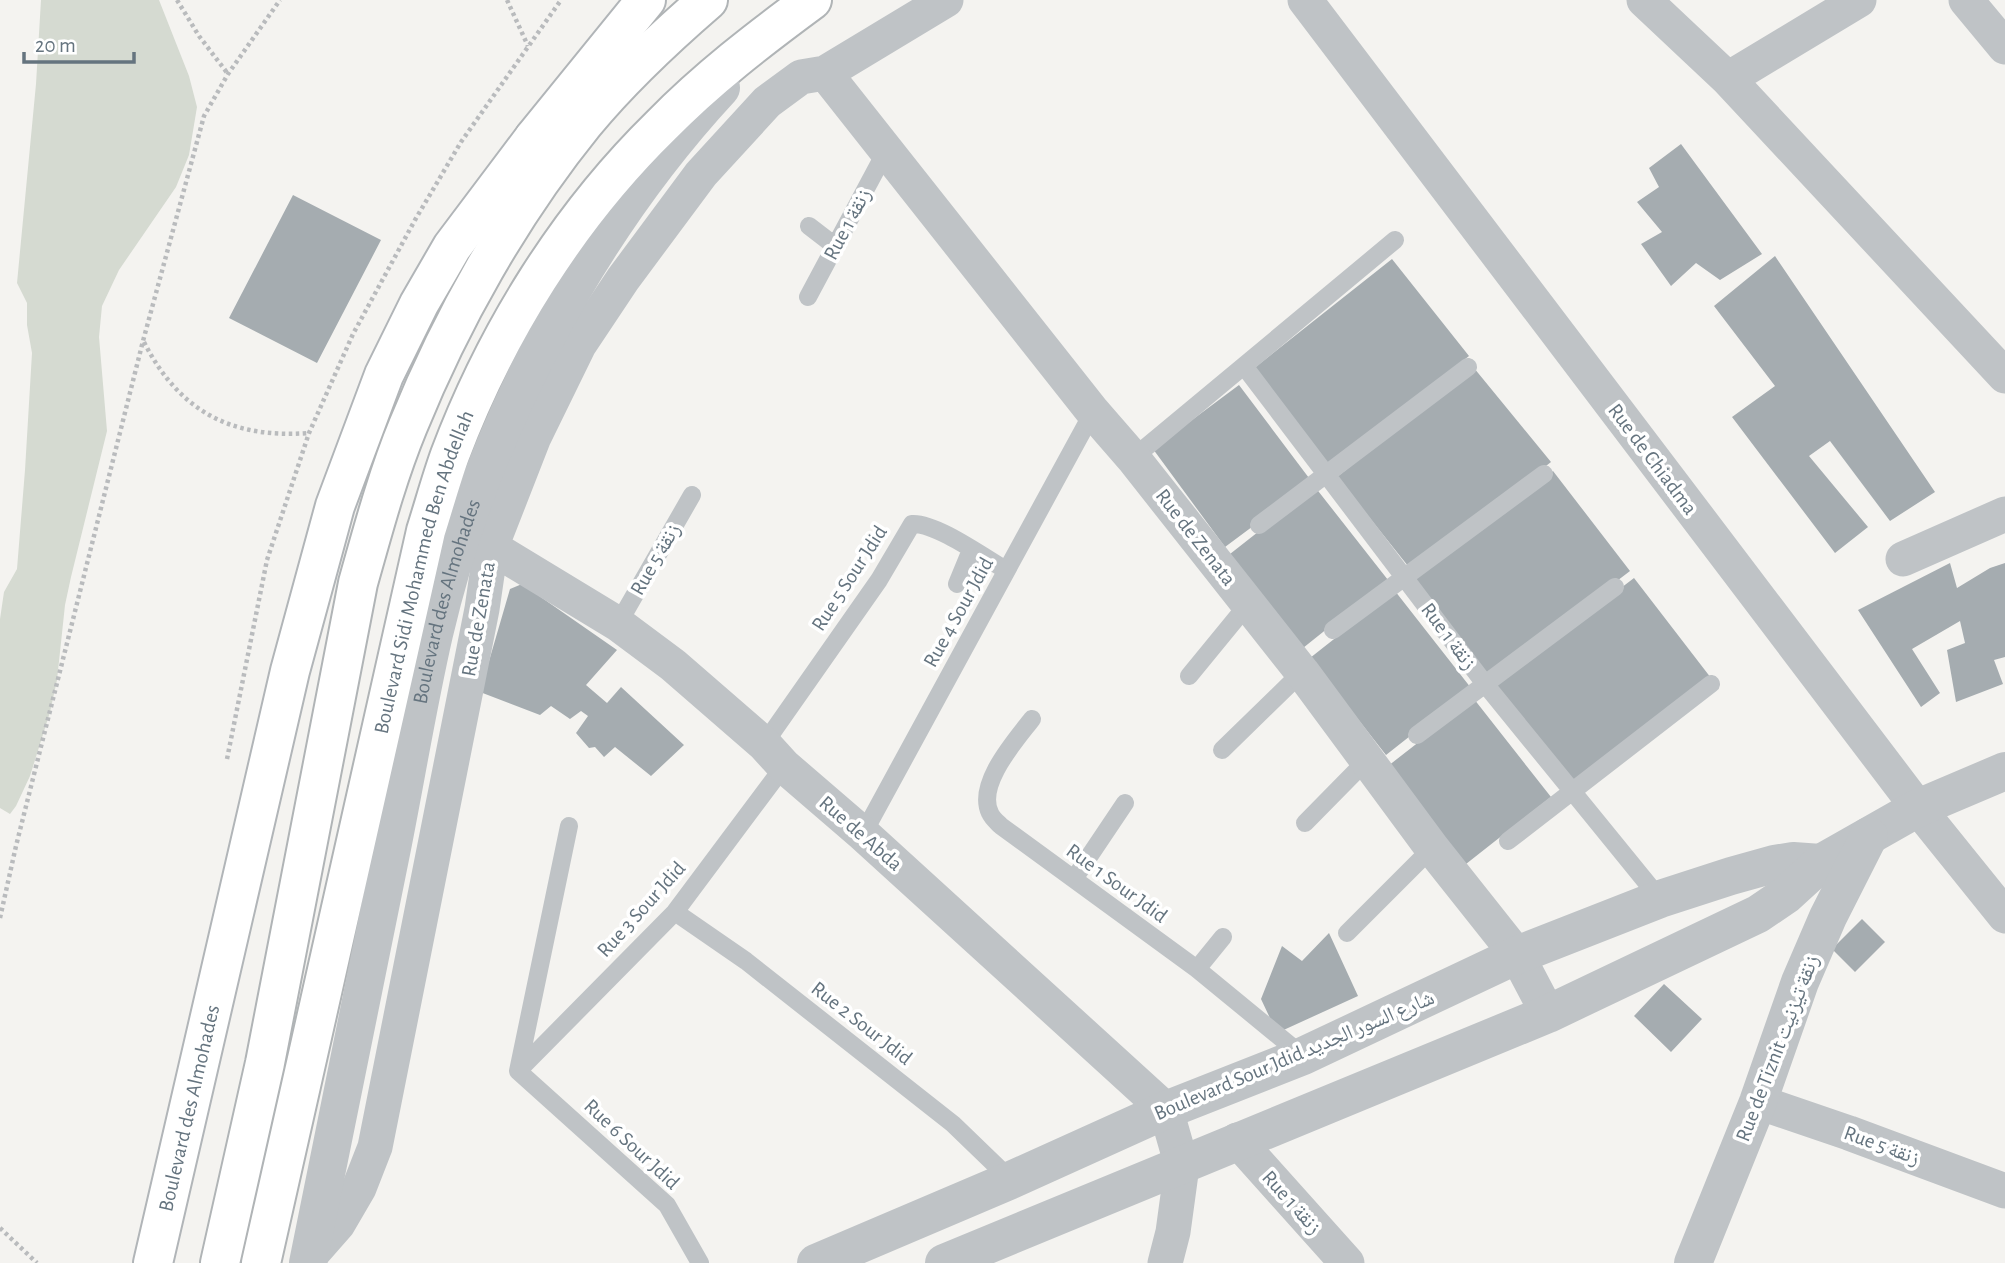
<svg xmlns="http://www.w3.org/2000/svg" width="2005" height="1263" font-family="'Alegreya Sans','Noto Naskh Arabic',sans-serif">
	<style>
		.green { fill: #d5dad1 }
		.building { fill: #a5acb0 }
		.lines { fill: none; stroke-linecap: round; stroke-linejoin: round }
		.primary-casing { stroke: #b1b5b8; stroke-width: 42 }
		.trunk-casing { stroke: #b0b4b6; stroke-width: 42 }
		.path { stroke: #b9bbbd; stroke-width: 4.5; stroke-dasharray: 3.5 3.5; stroke-linecap: butt }
		.service { stroke: #bfc3c6; stroke-width: 18 }
		.minor { stroke: #bfc3c6; stroke-width: 35 }
		.tertiary { stroke: #bfc3c6; stroke-width: 38 }
		.primary { stroke: #fff; stroke-width: 38 }
		.trunk { stroke: #fff; stroke-width: 38 }
		.labels { text-anchor: middle; stroke-width: 7; stroke-linejoin: round; paint-order: stroke }
		.street-label { font-size: 21px; fill: #65747f; stroke: #fff }
	</style>
	<rect width="100%" height="100%" fill="#f4f3f0"/>
	<!-- green -->
	<path class="green" d="M41,0H159L189,76L197,107L189,155L176,187L119,270L102,306L99,337L107,431L71,577L65,605L57,680L50,712L30,776L16,806L10,814L0,808V619L4,592L17,569L25,470L32,353L27,325V303L17,283L36,84Z"/>
	<!-- building -->
	<path class="building" d="M1681,144L1762,254L1720,280L1696,263L1671,286L1641,244L1662,232L1637,202L1659,187L1649,168Z
		M293,195L381,240L317,363L229,318Z
		M1775,256L1935,492L1890,521L1830,441L1809,456L1868,527L1835,553L1732,417L1775,386L1714,306Z
		M1392,259L1469,356L1330,466L1253,369Z
		M1474,368L1551,462L1412,571L1337,477Z
		M1239,385L1312,482L1225,547L1153,449Z
		M1553,471L1630,571L1490,678L1414,579Z
		M1315,487L1388,580L1303,648L1230,554Z
		M1950,563L1957,588L1990,568L2005,563V657L1994,660L2003,684L1956,702L1947,650L1965,643L1960,621L1912,649L1940,693L1921,707L1858,610Z
		M1634,578L1711,678L1572,784L1495,684Z
		M522,584L617,650L586,685L607,703L621,687L684,745L651,776L615,747L604,757L595,747L589,748L576,733L588,716L581,711L570,719L551,706L540,715L480,692L510,589Z
		M1395,591L1471,688L1386,755L1310,658Z
		M1474,699L1551,797L1466,864L1388,766Z
		M1862,919L1885,942L1855,972L1832,949Z
		M1329,933L1358,996L1277,1033L1261,999L1282,946L1302,961Z
		M1664,984L1702,1019L1671,1052L1634,1016Z"/>
	<g class="lines">
		<defs>
			<g id="primary">
				<path id="s2" d="M153,1263L290,671L335,506L384,375L419,304L452,247L534,138L646,0"/>
			</g>
			<g id="trunk">
				<path d="M523,199L534,138"/>
				<path d="M220,1263L265,1063L358,583C373,530 387,477 408,426C451,320 511,213 584,123C621,78 664,38 708,0"/>
				<path id="s3" d="M261,1263L426,531C434,506 441,480 450,455C496,333 568,217 661,126C707,79 759,39 812,0"/>
			</g>
		</defs>
		<!-- primary casing -->
		<use href="#primary" class="primary-casing"/>
		<!-- trunk casing -->
		<use href="#trunk" class="trunk-casing"/>
		<!-- path -->
		<path class="path" d="M177,0L199,36L228,74
			M507,0L528,46
			M144,342C179,411 231,439 309,433
			M227,759L267,560L309,433L353,334L415,220L461,142L561,0
			M0,918L16,846L143,341L204,116L228,74L280,0
			M0,1228L37,1263"/>
		<!-- service -->
		<path class="service" d="M809,226L835,246
			M808,297L886,151
			M1244,366L1485,684L1660,899
			M1133,458L1395,240
			M1259,525L1468,367
			M957,584L971,550
			M618,624L692,495
			M1333,630L1544,474
			M1189,676L1248,604
			M1032,719C1016,740 976,784 990,813C992,818 997,822 1001,826L1197,969L1303,1056
			M1417,735L1615,587
			M764,744L879,580L912,524C935,522 985,558 1006,570
			M1222,750L1302,672
			M1305,823L1367,760
			M863,834L1093,412
			M1508,841L1711,684
			M1074,879L1125,803
			M675,912L746,961L953,1124L1011,1180
			M1347,933L1432,848
			M1197,969L1223,937
			M518,1071L675,912L784,766
			M518,1071L667,1205L700,1263
			M518,1071L569,826"/>
		<!-- minor -->
		<path class="minor" d="M1305,0L1918,808L2005,916
			M1644,0L1728,79L2005,376
			M1966,0L2005,47
			M825,73L1093,412L1133,458L1302,672L1432,848L1517,955L1548,1014
			M1728,79L1859,0
			M491,547L618,624L673,665L764,744L784,766L863,834L1166,1110L1182,1166L1173,1232L1165,1263
			M1903,559L2005,514
			M1758,1102L1849,1133L2005,1191
			M1237,1140L1347,1263
			M309,1257L338,1224L359,1188L375,1147L482,609L491,547L534,437L579,345L623,279L701,174L767,102L801,77L825,73L946,0"/>
		<!-- tertiary -->
		<g class="tertiary">
			<path id="s1" d="M308,1263C335,1128 362,993 390,858C405,784 417,708 434,634C480,437 584,236 721,88"/>
			<path d="M816,1263L1011,1180L1166,1110L1303,1056L1517,955L1660,899L1731,876L1774,864L1793,861L1821,863"/>
			<path d="M944,1263L1548,1014L1758,914L1786,895L1821,863L1918,808L2005,771"/>
			<path d="M1693,1263L1758,1102L1800,982L1828,917L1869,836"/>
		</g>
		<!-- primary -->
		<use href="#primary" class="primary"/>
		<!-- trunk -->
		<use href="#trunk" class="trunk"/>
	</g>
	<g class="labels">
		<!-- street labels -->
		<g class="street-label">
			<text transform="translate(847 224) rotate(-62)" y="7">Rue 1 زنقة</text>
			<text transform="translate(1653 459) rotate(53)" y="7">Rue de Chiadma</text>
			<text transform="translate(1196 537) rotate(52)" y="7">Rue de Zenata</text>
			<text transform="translate(655 559) rotate(-60)" y="7">Rue 5 زنقة</text>
			<text dy="7" stroke="none"><textPath href="#s3" startOffset="710">Boulevard Sidi Mohammed Ben Abdellah</textPath></text>
			<text transform="translate(849 578) rotate(-57)" y="7">Rue 5 Sour Jdid</text>
			<text dy="7" stroke="none"><textPath href="#s1" startOffset="676">Boulevard des Almohades</textPath></text>
			<text transform="translate(958 612) rotate(-61)" y="7">Rue 4 Sour Jdid</text>
			<text transform="translate(478 619) rotate(-80)" y="7">Rue de Zenata</text>
			<text transform="translate(1449 636) rotate(53)" y="7">Rue 1 زنقة</text>
			<text transform="translate(861 833) rotate(41)" y="7">Rue de Abda</text>
			<text transform="translate(1117 883) rotate(36)" y="7">Rue 1 Sour Jdid</text>
			<text transform="translate(641 909) rotate(-48)" y="7">Rue 3 Sour Jdid</text>
			<text transform="translate(862 1023) rotate(38)" y="7">Rue 2 Sour Jdid</text>
			<text transform="translate(1777 1048) rotate(-69)" y="7">Rue de Tiznit زنقة تيزنيت</text>
			<text transform="translate(1294 1055) rotate(-23)" y="7">Boulevard Sour Jdid شارع السور الجديد</text>
			<text dy="7" stroke="none"><textPath href="#s2" startOffset="159">Boulevard des Almohades</textPath></text>
			<text transform="translate(632 1144) rotate(43)" y="7">Rue 6 Sour Jdid</text>
			<text transform="translate(1882 1145) rotate(20)" y="7">Rue 5 زنقة</text>
			<text transform="translate(1292 1202) rotate(48)" y="7">Rue 1 زنقة</text>
		</g>
	</g>
	<!-- scale -->
	<path d="M24 52v10h110v-10" fill="none" stroke="#65747f" stroke-width="3.5"/>
	<text x="35" y="52" font-size="21" fill="#65747f" stroke="#ffffff" stroke-width="5" paint-order="stroke">20 m</text>
</svg>
